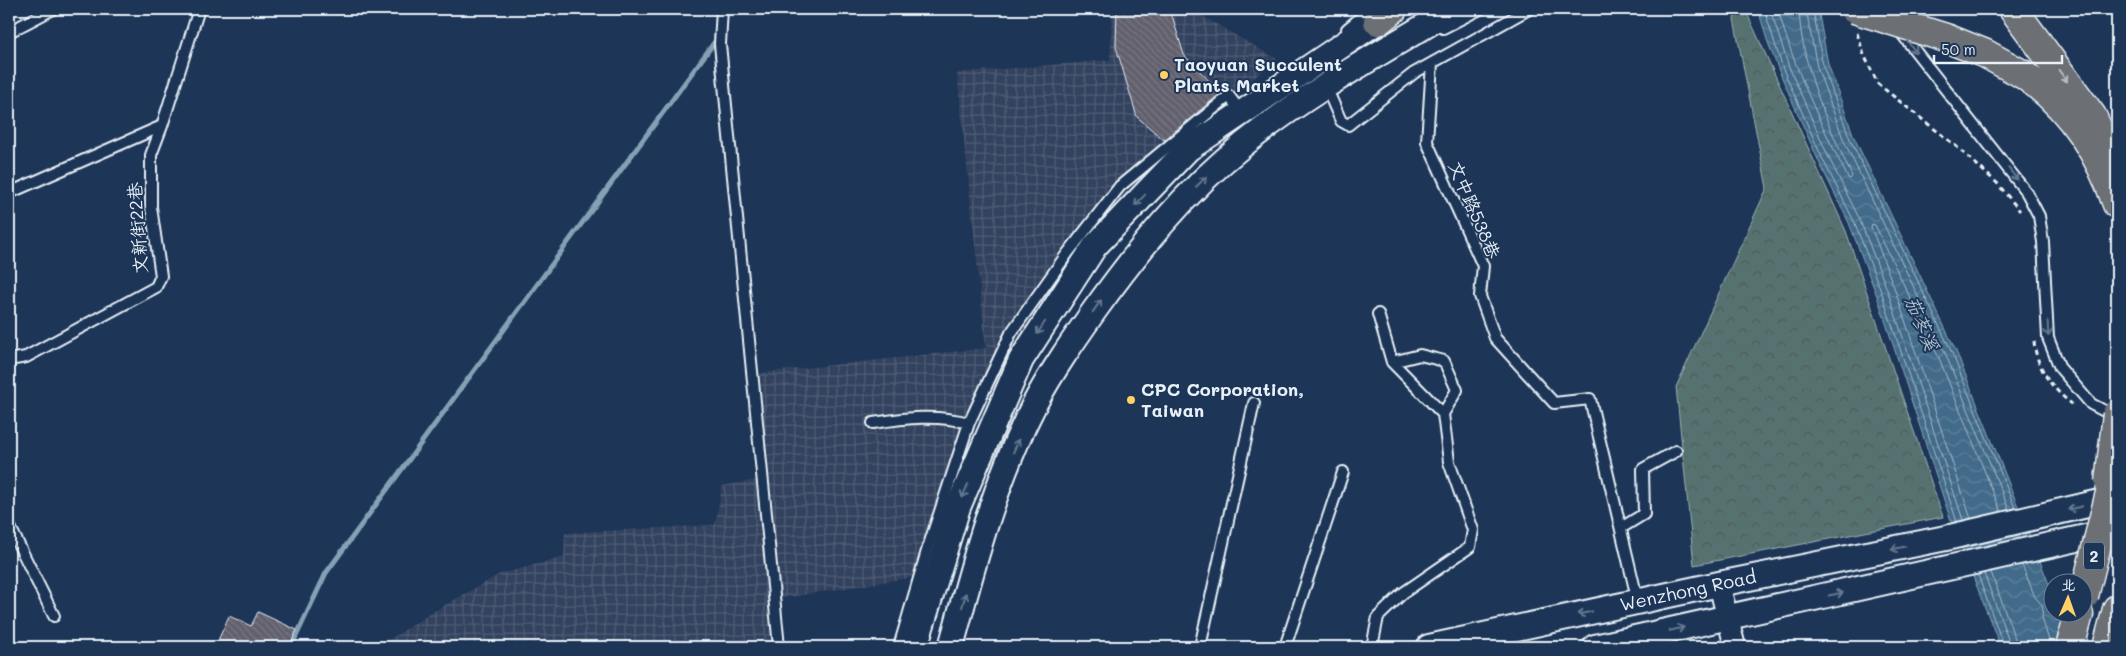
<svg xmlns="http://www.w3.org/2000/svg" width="2126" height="656" font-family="Mali,'LXGW WenKai TC',sans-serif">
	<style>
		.industrial { fill: url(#industrial-grid) }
		.forest { fill: url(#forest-crowns); stroke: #9fb2b4 }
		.water { fill: url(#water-waves); stroke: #84a1b6 }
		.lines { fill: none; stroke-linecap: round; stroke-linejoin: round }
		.shore { stroke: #a6bbcc; stroke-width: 1 }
		.stream { stroke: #84a1b6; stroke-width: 5 }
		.building { fill: url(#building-back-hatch); stroke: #e8f1f8 }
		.service-casing { stroke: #e8f1f8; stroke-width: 14 }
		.minor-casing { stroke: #e8f1f8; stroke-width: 24 }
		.tertiary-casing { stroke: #e8f1f8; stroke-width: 28 }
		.motorway-casing { stroke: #e8f1f8; stroke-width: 31 }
		.path { stroke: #e8f1f8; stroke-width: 3; stroke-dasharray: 5 4; stroke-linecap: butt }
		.service { stroke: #1d3557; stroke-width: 10 }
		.minor { stroke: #1d3557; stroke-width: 20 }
		.tertiary { stroke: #1d3557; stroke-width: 24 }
		.motorway { stroke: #6c6f75; stroke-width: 28 }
		.motorway-bridge-casing { stroke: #e8f1f8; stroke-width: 31; stroke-linecap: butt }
		.motorway-bridge { stroke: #6c6f75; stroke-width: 28 }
		.oneway { stroke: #64778f }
		.oneway2 { stroke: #b6bdc4 }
		.poi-dot { fill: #ffd166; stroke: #1d3557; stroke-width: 2 }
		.labels { text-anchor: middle; stroke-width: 4; stroke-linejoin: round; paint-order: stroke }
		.shield { fill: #1d3557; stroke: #abb9c8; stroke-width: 1 }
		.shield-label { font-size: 16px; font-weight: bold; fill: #e8f1f8 }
		.poi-label { font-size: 18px; font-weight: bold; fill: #e8f1f8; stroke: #1d3557; text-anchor: start }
		.street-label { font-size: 18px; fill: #e8f1f8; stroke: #1d3557 }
		.water-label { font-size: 19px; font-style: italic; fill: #aec2d2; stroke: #1d3557 }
	</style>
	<defs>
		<pattern id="industrial-grid" width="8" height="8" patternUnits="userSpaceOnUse" patternTransform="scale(1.25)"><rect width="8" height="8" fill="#32425e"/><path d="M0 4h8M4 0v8" fill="none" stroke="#505e76"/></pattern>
		<pattern id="forest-crowns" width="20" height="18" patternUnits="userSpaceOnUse" patternTransform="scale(1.25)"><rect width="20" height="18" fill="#56726f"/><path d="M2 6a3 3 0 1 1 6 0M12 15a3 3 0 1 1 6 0" fill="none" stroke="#4d5b5b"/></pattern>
		<pattern id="water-waves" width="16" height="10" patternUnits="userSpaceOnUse" patternTransform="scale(1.25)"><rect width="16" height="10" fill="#426b8a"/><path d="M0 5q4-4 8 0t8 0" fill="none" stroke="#5d819b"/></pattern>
		<pattern id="building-back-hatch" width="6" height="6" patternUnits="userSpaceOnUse" patternTransform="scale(1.25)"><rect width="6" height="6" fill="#62606d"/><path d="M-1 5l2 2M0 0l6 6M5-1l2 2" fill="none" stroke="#787783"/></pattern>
	</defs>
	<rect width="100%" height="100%" fill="#1d3557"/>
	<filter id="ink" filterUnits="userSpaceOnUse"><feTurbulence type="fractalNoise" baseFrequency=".02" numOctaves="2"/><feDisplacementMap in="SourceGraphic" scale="10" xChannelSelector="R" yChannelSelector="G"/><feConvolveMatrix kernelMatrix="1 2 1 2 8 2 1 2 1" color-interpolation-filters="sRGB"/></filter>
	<g filter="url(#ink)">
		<!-- industrial -->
		<path class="industrial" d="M1112,9H1201L1204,17L1277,59L1152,162L1067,260L976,413L915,577L776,599L779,647H378L431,613L500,574L564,557L565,533L715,525L722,486L767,478L760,373L986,348L957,73L1110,60Z"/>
		<!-- forest -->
		<path class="forest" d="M1737,9H1745L1846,231L1943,517L1694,565L1676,387L1767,188L1734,19Z"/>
		<!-- water -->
		<path class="water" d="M1758,9H1818L1828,64L1854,137L1956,351L2053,594L2054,614H2060L2071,647L2000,646L1949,515L1877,296L1849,223L1819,162L1779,71L1767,40Z"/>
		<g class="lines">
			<!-- shore -->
			<path class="shore" d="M1764,9L1783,69L1823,160L1854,221L1882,294L1957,522
				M1770,9L1789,67L1829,158L1859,218L1888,292L1963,520
				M1778,9C1793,67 1821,124 1848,178L1850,179L1852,176C1828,125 1801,66 1799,9
				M1806,9L1817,67L1844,141L1946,355L2009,510
				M1813,9L1823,66L1850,139L1952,353L2015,508
				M1971,519L1895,290L1871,227L1872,224L1875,225L1939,358L2001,512
				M2022,565L2035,597L2043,606L2042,618L2051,647
				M1991,572L2018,647
				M1984,573L2011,647
				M1978,575L2004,647"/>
			<!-- stream -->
			<path class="stream" d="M291,647L326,573L716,40V35"/>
		</g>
		<!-- building -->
		<path class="building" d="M1117,9H1170L1184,55L1221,93L1164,140L1137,117L1116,47Z
			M258,612L297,630L289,647H215L229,616L251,626Z"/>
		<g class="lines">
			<defs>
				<path id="service" d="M722,9L720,44L779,647
					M1443,28L1480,9
					M1347,29L1371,9
					M1898,29L2027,193L2039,216L2043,242L2048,338L2060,368L2091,404L2116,417
					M9,32L53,9
					M1432,63L1427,142L1483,266L1480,296L1495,338L1554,403L1590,399L1638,602
					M1326,87L1341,121L1348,125L1414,73L1529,9
					M9,193L162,126
					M9,360L26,357L156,287L161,276L151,207V155L162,126L199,9
					M1392,362L1420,355L1444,361L1457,390L1443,414
					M873,423C905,418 937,414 969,423
					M9,525L54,616
					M1621,528L1644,514L1643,469L1676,451
					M899,647L927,551L969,423L1011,333L1067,254L1120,186L1229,96L1241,112
					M1200,647L1254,403
					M1285,647L1343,472
					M1372,647L1378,617L1403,593L1470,547L1473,530L1449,462L1443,414L1392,362L1378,314"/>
				<path id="minor" d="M1719,584L1735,647"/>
				<path id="tertiary" d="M915,647L958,507L1021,360L1095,246L1188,149L1393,11
					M951,647C973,565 995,480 1035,403C1052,371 1073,341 1094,311C1138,250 1185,191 1244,144C1308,92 1383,52 1453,9
					M1429,647L1719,584L1946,538L2117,498
					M1595,647L2117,530"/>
				<path id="motorway" d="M2013,9L2092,116L2117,169
					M1378,21L1393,9
					M2024,75C2069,106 2099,153 2117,204
					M2070,647L2079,614
					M2107,647L2117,609"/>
			</defs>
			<!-- service casing -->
			<use href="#service" class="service-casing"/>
			<!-- minor casing -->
			<use href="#minor" class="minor-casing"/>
			<!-- tertiary casing -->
			<use href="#tertiary" class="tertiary-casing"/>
			<!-- motorway casing -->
			<use href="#motorway" class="motorway-casing"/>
			<!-- path -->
			<path class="path" d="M1857,33L1864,55L1878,84L1957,147L1997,183L2020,211
				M2034,341C2036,367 2052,389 2072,404"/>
			<!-- service -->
			<use href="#service" class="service"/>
			<!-- minor -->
			<use href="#minor" class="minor"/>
			<!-- tertiary -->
			<use href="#tertiary" class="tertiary"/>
			<!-- motorway -->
			<use href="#motorway" class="motorway"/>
			<defs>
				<path id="motorway-bridge" d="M1854,9L1946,38L1986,54L2024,75
					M2109,482L2117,414
					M2084,596L2117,465"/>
			</defs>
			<!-- motorway-bridge casing -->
			<use href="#motorway-bridge" class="motorway-bridge-casing"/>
			<!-- motorway-bridge -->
			<use href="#motorway-bridge" class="motorway-bridge"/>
		</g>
		<!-- one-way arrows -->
		<defs><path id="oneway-shaft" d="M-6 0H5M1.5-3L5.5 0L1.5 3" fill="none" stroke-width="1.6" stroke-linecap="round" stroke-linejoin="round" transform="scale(1.25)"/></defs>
		<g class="oneway">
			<use href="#oneway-shaft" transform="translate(1912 47) rotate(52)"/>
			<use href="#oneway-shaft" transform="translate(2013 174) rotate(52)"/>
			<use href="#oneway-shaft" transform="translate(1201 182) rotate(-45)"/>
			<use href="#oneway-shaft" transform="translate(1140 200) rotate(134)"/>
			<use href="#oneway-shaft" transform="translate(1097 306) rotate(-55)"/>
			<use href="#oneway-shaft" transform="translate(1041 328) rotate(123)"/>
			<use href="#oneway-shaft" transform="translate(2048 329) rotate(87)"/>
			<use href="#oneway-shaft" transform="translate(1016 446) rotate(-67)"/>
			<use href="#oneway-shaft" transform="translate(965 491) rotate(113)"/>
			<use href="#oneway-shaft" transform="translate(2075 508) rotate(166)"/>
			<use href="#oneway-shaft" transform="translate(1898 548) rotate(168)"/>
			<use href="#oneway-shaft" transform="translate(1836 594) rotate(-12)"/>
			<use href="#oneway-shaft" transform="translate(964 600) rotate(-75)"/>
			<use href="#oneway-shaft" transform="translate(1585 613) rotate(168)"/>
			<use href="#oneway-shaft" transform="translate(1677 629) rotate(-13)"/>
		</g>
		<use class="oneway2" href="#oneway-shaft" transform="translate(2063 76) rotate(54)"/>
	</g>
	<!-- markers -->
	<g class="poi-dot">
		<circle cx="1164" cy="75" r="5"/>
		<circle cx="1131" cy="400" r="5"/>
	</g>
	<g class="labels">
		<!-- shield labels -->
		<rect class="shield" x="2084" y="542.5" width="20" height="27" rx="4"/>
		<g class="shield-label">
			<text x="2094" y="562">2</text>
		</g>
		<!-- poi labels -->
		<g class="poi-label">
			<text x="1174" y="71">Taoyuan Succulent<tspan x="1174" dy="21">Plants Market</tspan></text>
			<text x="1141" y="396">CPC Corporation,<tspan x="1141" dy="21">Taiwan</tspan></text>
		</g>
		<!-- street labels -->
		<g class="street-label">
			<text transform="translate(1474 210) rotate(67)" y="6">文中路538巷</text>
			<text transform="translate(138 228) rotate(-94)" y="6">文新街22巷</text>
			<text transform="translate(1688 591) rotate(-12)" y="6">Wenzhong Road</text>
		</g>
		<!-- water labels -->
		<g class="water-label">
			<text transform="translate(1922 323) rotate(67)" y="7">茄苳溪</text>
		</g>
	</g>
	<!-- margin -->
	<rect width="2126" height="656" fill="none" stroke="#1d3557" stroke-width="30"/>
	<rect x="15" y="15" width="2096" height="626" fill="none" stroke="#e8f1f8" stroke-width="2" filter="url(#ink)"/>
	<!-- north arrow -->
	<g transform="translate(2068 598) rotate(2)"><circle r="24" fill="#1d3557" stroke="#6e8097"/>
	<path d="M0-4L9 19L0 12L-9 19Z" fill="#ffd166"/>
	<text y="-8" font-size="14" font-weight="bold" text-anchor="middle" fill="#e8f1f8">北</text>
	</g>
	<!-- scale -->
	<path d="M1934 55v8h128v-8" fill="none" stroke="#e8f1f8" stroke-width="2.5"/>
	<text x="1941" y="55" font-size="15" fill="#e8f1f8" stroke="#1d3557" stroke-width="4" paint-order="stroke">50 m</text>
</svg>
